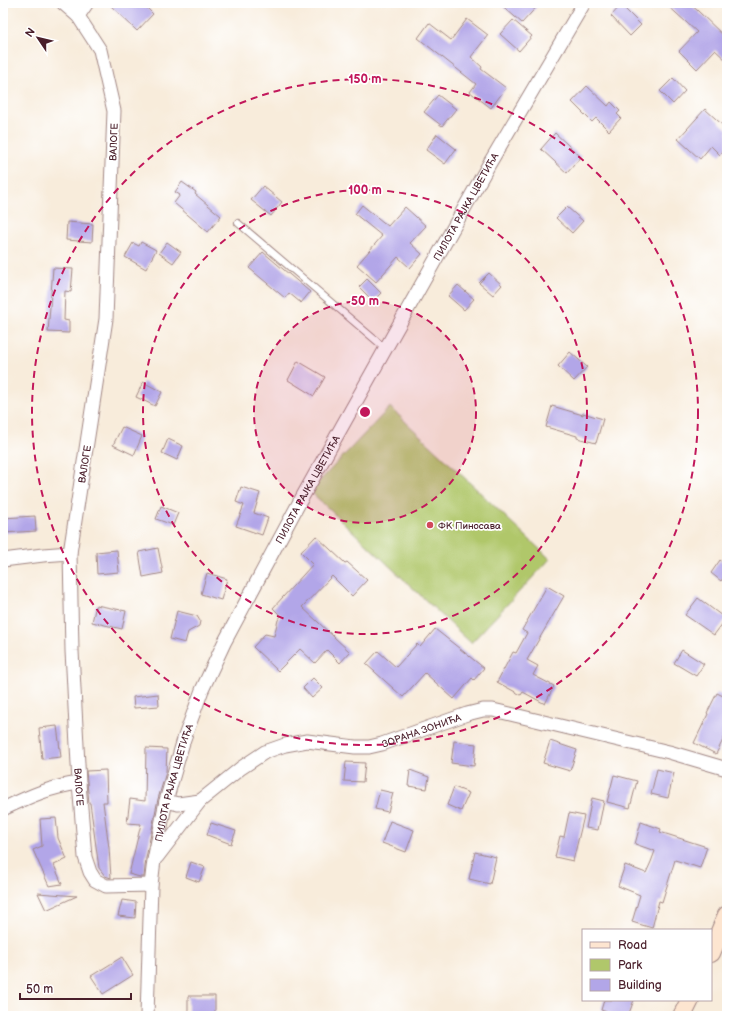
<svg xmlns="http://www.w3.org/2000/svg" width="730" height="1019" font-family="'Balsamiq Sans',sans-serif">
	<style>
		.green { fill: #b0c76b; stroke: #7d734b }
		.building { fill: #b2a6e8 }
		.lines { fill: none; stroke-linecap: round; stroke-linejoin: round }
		.lane-casing { stroke: #a18683; stroke-width: 8 }
		.street-casing { stroke: #a18683; stroke-width: 15 }
		.secondary-casing { stroke: #a18683; stroke-width: 20 }
		.lane { stroke: #fff; stroke-width: 6 }
		.street { stroke: #fff; stroke-width: 13 }
		.secondary { stroke: #fde5d0; stroke-width: 18 }
		.ring { fill: none; stroke: #c2185b; stroke-width: 2; stroke-dasharray: 7 5 }
		.poi-dot { fill: #d1495b; stroke: #fff; stroke-width: 1.5 }
		.labels { text-anchor: middle; stroke-width: 3.5; stroke-linejoin: round; paint-order: stroke }
		.street-label { font-size: 10px; fill: #4a1f2b; stroke: #fff }
		.poi-label { font-size: 10px; fill: #4a1f2b; stroke: #fff; text-anchor: start }
		.centre { fill: #c2185b; stroke: #fff; stroke-width: 2 }
		.ring-label { font-size: 12px; text-anchor: middle; font-weight: bold; fill: #c2185b; stroke: #fff; stroke-width: 3.5; stroke-linejoin: round; paint-order: stroke }
	</style>
	<rect width="100%" height="100%" fill="#fff"/>
	<filter id="ink" filterUnits="userSpaceOnUse"><feTurbulence type="fractalNoise" baseFrequency=".025" numOctaves="2"/><feDisplacementMap in="SourceGraphic" scale="8" xChannelSelector="R" yChannelSelector="G"/><feConvolveMatrix kernelMatrix="1 2 1 2 8 2 1 2 1" color-interpolation-filters="sRGB"/></filter>
	<filter id="wash" filterUnits="userSpaceOnUse"><feTurbulence type="fractalNoise" baseFrequency=".012" numOctaves="4" result="noise"/><feDisplacementMap in="SourceGraphic" scale="16" xChannelSelector="R" yChannelSelector="G"/><feGaussianBlur stdDeviation="0.9" result="paint"/><feColorMatrix in="noise" values="0 0 0 0 0 0 0 0 0 0 0 0 0 0 0 0 0 1.4 0 .05"/><feComposite in="paint" operator="in"/></filter>
	<g filter="url(#wash)">
		<rect width="100%" height="100%" fill="#f8ecdb"/>
		<!-- green -->
		<path class="green" d="M390,407L550,559L471,643L310,491Z"/>
		<g id="blocks">
			<!-- building -->
			<path class="building" d="M108,3H142L153,14L137,31Z
				M499,3H540L522,23Z
				M665,3H689L698,11L727,39V61L715,50L697,69L679,51L697,32Z
				M621,5L641,25L630,36L611,16Z
				M467,19L488,35L471,57L482,67L481,69L506,88L491,108L470,92L476,84L418,38L429,23L451,40Z
				M513,20L532,36L519,51L500,34Z
				M673,78L685,91L673,104L660,91Z
				M587,86L608,106L611,102L620,111L617,114L621,118L609,131L596,118L592,122L572,102Z
				M438,95L456,109L442,126L424,112Z
				M705,109L727,129V147L720,155L711,146L700,159L678,139Z
				M555,133L581,157L567,173L541,149Z
				M437,134L456,149L445,164L426,150Z
				M182,182L196,192L195,194L221,216L208,232L174,203L180,195L175,192Z
				M263,186L282,202L271,216L251,200Z
				M362,205L388,226L405,207L426,226L410,243L422,254L410,268L398,257L376,282L357,265L382,236L355,214Z
				M567,207L583,221L572,233L556,218Z
				M67,222L93,224L92,242L66,240Z
				M141,242L156,250L146,269L125,257L133,243L139,246Z
				M167,242L181,252L173,263L159,253Z
				M263,252L310,292L301,303L289,293L285,298L249,268Z
				M53,268L73,269L71,292L65,291L64,320L69,321V333L48,332Z
				M489,273L502,285L493,295L479,283Z
				M367,279L381,293L373,301L359,287Z
				M458,285L474,299L464,310L448,296Z
				M570,352L587,367L574,381L558,366Z
				M298,361L325,377L314,396L288,380Z
				M143,382L162,392L155,406L136,397Z
				M552,406L583,415V413L603,419L596,443L577,438V436L546,427Z
				M122,427L142,436L134,455L113,445Z
				M168,439L183,446L177,460L162,453Z
				M241,487L260,493L254,513L268,518L262,535L236,526L244,505L236,502Z
				M161,506L178,513L173,525L156,519Z
				M35,516L36,531L3,533V518Z
				M316,536L345,563L347,562L367,580L352,596L332,576L302,607L350,652L340,663L327,650L315,663L300,649L278,671L253,647L265,634L274,636L278,620L281,616L273,608L313,564L301,552Z
				M158,548L163,573L143,577L139,552Z
				M117,550L119,572L97,574L96,552Z
				M720,560L727,566V573L721,581L711,573Z
				M207,573L227,579L221,600L201,594Z
				M547,586L564,596L527,660L538,666L533,675L554,686L545,704L523,692L521,695L497,682L513,652L516,653L527,633L522,630Z
				M698,598L726,619L714,635L685,615Z
				M96,605L126,611L122,629L92,622Z
				M177,611L197,616L200,621L199,626L188,632L185,643L170,639Z
				M435,629L484,668L474,680L472,678L454,699L425,673L403,697L366,664L378,651L396,667L417,644L420,647Z
				M682,650L704,664L696,676L674,663Z
				M313,678L323,688L312,698L303,688Z
				M717,693L727,698V732L716,754L694,743L708,714L707,713Z
				M158,694L159,706L134,708L133,697Z
				M57,726L61,757L42,759L39,728Z
				M454,741L476,744L474,766L451,763Z
				M550,741L577,750L570,771L543,763Z
				M146,748L167,749L166,772L158,799L146,858L144,877H140L129,874L141,824L127,823L130,799L145,801Z
				M346,762L365,763L363,782L344,781Z
				M657,769L674,773L668,798L651,794Z
				M106,770L107,802H103L109,848L111,878L105,876L99,868L90,803H89L86,771Z
				M410,770L429,777L427,789L408,786Z
				M614,775L637,781L630,808L607,802Z
				M454,787L469,793L461,811L447,805Z
				M380,790L393,793L388,812L375,809Z
				M592,798L604,801L598,830L586,828Z
				M569,813L584,816L573,861L555,857L560,836L564,837Z
				M56,818L58,838L67,859L54,865L62,884L49,886L33,850L42,846L40,819Z
				M390,821L414,830L406,852L382,843Z
				M641,822L661,829L660,832L707,847L700,868L675,860L662,902L659,901L652,928L632,922L640,895L618,886L625,865L646,873L651,862L655,851L635,844Z
				M211,823L236,831L231,844L207,835Z
				M475,852L496,857L490,884L469,879Z
				M191,862L205,867L199,882L186,877Z
				M38,893L77,896L46,910Z
				M122,900L136,902L135,918L118,916Z
				M122,957L133,975L103,994L91,976Z
				M188,996H215V1016H188Z
				M604,1000H634L628,1016H618L601,1010Z"/>
		</g>
	</g>
	<g filter="url(#ink)">
		<use href="#blocks" fill-opacity="0" stroke="#a18683" stroke-width="1"/>
		<g class="lines">
			<defs>
				<path id="lane" d="M238,223L386,349"/>
				<g id="street">
					<path id="s1" d="M63,3L78,16L100,50L114,111L106,319L70,553L72,651L79,783L85,857L90,872L95,880L106,886L151,885"/>
					<path d="M78,16L87,3"/>
					<path d="M3,560L43,555L70,553"/>
					<path d="M166,801L178,804L200,801"/>
					<path d="M3,809C30,796 50,787 79,783"/>
					<path id="s2" d="M157,857L200,801L241,768L265,752L285,745L307,741L355,747H369L382,744L467,714L483,710H493L506,713L669,752L727,769"/>
					<path id="s3" d="M147,1016L151,885L154,860L166,801L184,739L202,690L224,643L299,503L488,166L584,3"/>
				</g>
				<path id="secondary" d="M711,953L727,915
					M682,1016L690,1000"/>
			</defs>
			<!-- lane casing -->
			<use href="#lane" class="lane-casing"/>
			<!-- street casing -->
			<use href="#street" class="street-casing"/>
			<!-- secondary casing -->
			<use href="#secondary" class="secondary-casing"/>
			<!-- lane -->
			<use href="#lane" class="lane"/>
			<!-- street -->
			<use href="#street" class="street"/>
			<!-- secondary -->
			<use href="#secondary" class="secondary"/>
		</g>
	</g>
	<!-- distance rings -->
	<circle cx="365" cy="412" r="111" fill="#c2185b" fill-opacity=".12"/>
	<g class="ring">
		<circle cx="365" cy="412" r="111"/>
		<circle cx="365" cy="412" r="222"/>
		<circle cx="365" cy="412" r="333"/>
	</g>
	<!-- markers -->
	<circle class="poi-dot" cx="430" cy="525" r="4"/>
	<g class="labels">
		<!-- street labels -->
		<g class="street-label">
			<text transform="translate(113 142) rotate(-88)" y="4">ВАЛОГЕ</text>
			<text dy="4" stroke="none"><textPath href="#s3" startOffset="884">ПИЛОТА РАЈКА ЦВЕТИЋА</textPath></text>
			<text transform="translate(84 464) rotate(-81)" y="4">ВАЛОГЕ</text>
			<text dy="4" stroke="none"><textPath href="#s3" startOffset="560">ПИЛОТА РАЈКА ЦВЕТИЋА</textPath></text>
			<text dy="4" stroke="none"><textPath href="#s2" startOffset="313">ЗОРАНА ЗОНИЋА</textPath></text>
			<text dy="4" stroke="none"><textPath href="#s3" startOffset="236">ПИЛОТА РАЈКА ЦВЕТИЋА</textPath></text>
			<text dy="4" stroke="none"><textPath href="#s1" startOffset="802">ВАЛОГЕ</textPath></text>
		</g>
		<!-- poi labels -->
		<g class="poi-label">
			<text x="438" y="529">ФК Пиносава</text>
		</g>
	</g>
	<circle cx="365" cy="412" r="6" class="centre"/>
	<g class="ring-label">
		<text x="365" y="83">150 m</text>
		<text x="365" y="194">100 m</text>
		<text x="365" y="305">50 m</text>
	</g>
	<!-- margin -->
	<rect width="730" height="1019" fill="none" stroke="#fff" stroke-width="16"/>
	<!-- legend -->
	<rect x="582" y="929" width="130" height="72" fill="#ffffff" stroke="#b7a5aa"/>
	<rect x="590" y="942" width="20" height="6" fill="#fde5d0" stroke="#b7a5aa"/>
	<text x="618" y="949" font-size="12" fill="#4a1f2b">Road</text>
	<rect x="590" y="959" width="20" height="12" fill="#b0c76b" stroke="#b7a5aa"/>
	<text x="618" y="969" font-size="12" fill="#4a1f2b">Park</text>
	<rect x="590" y="979" width="20" height="12" fill="#b2a6e8" stroke="#b7a5aa"/>
	<text x="618" y="989" font-size="12" fill="#4a1f2b">Building</text>
	<!-- north arrow -->
	<g transform="translate(38 38) rotate(305)" stroke="#ffffff" stroke-width="3" paint-order="stroke">
	<path d="M0-3L7 15L0 10L-7 15Z" fill="#4a1f2b"/>
	<text y="-6" font-size="11" font-weight="bold" text-anchor="middle" fill="#4a1f2b">N</text>
	</g>
	<!-- scale -->
	<path d="M20 993v6h111v-6" fill="none" stroke="#4a1f2b" stroke-width="2"/>
	<text x="26" y="993" font-size="12" fill="#4a1f2b" stroke="#ffffff" stroke-width="3" paint-order="stroke">50 m</text>
</svg>
